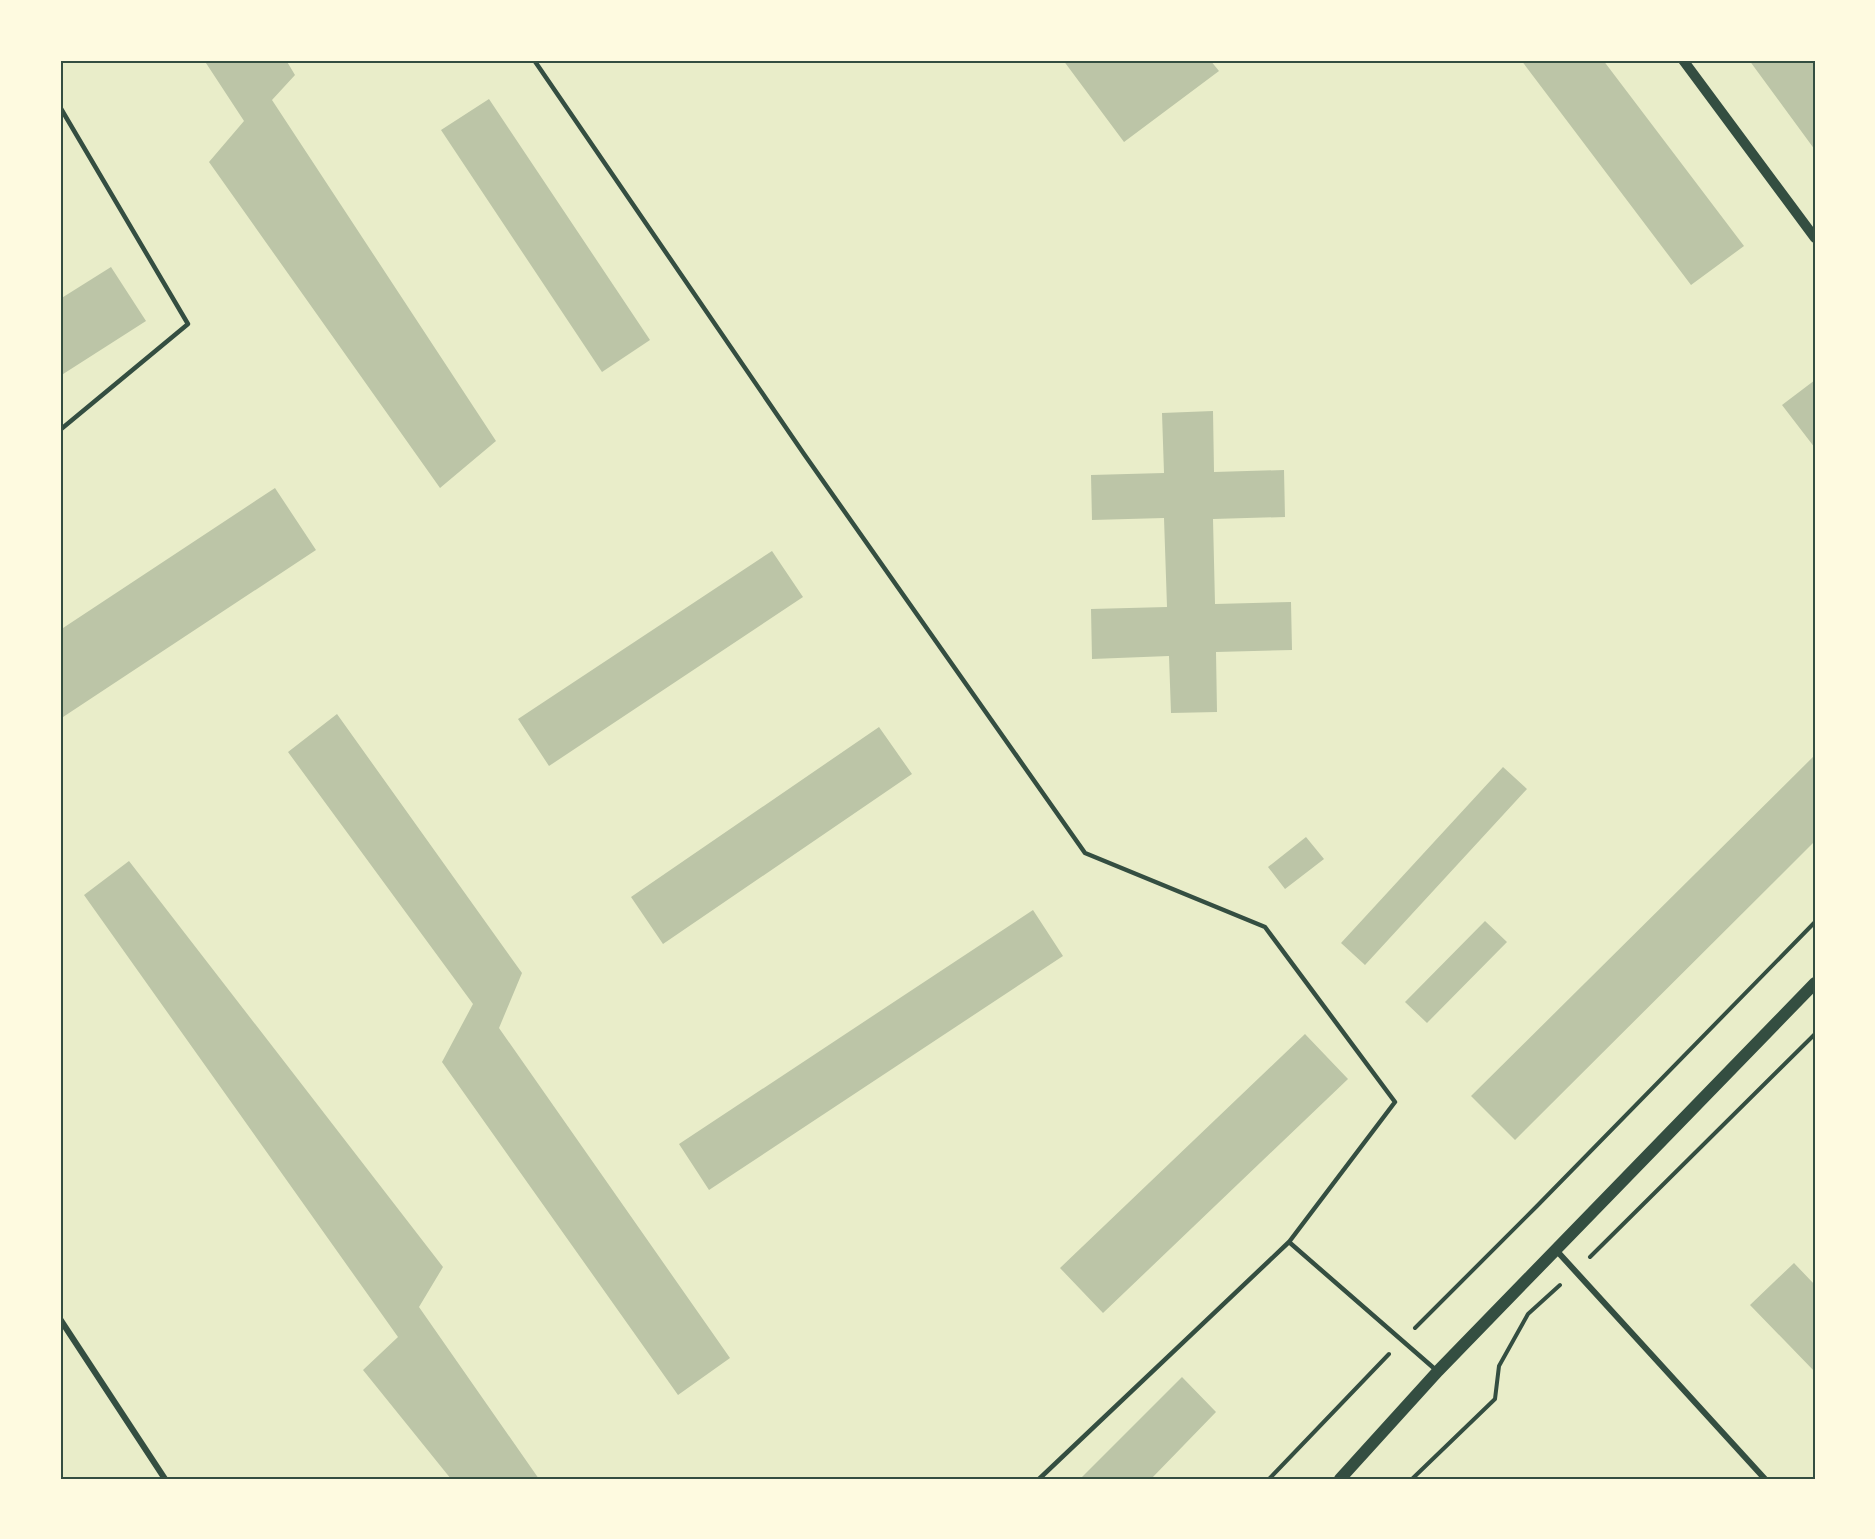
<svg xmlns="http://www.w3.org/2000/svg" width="1875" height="1539" font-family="'PT Serif',serif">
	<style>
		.building { fill: #bcc5a7 }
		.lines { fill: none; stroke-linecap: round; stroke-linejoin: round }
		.path { stroke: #344e41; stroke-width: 4 }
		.service { stroke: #344e41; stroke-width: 4.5 }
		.minor { stroke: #344e41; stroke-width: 6 }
		.tertiary { stroke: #344e41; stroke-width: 10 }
		.secondary { stroke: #344e41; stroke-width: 12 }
		.neatline { fill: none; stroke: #344e41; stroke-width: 2 }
	</style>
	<rect width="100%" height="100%" fill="#e9edc9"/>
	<!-- building -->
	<path class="building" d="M204,60H286L295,75L272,100L496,441L440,488L209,162L244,121Z
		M1063,60H1210L1219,71L1124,142Z
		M1521,60H1603L1744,246L1691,285Z
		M1749,60H1815V150Z
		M489,99L650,340L602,372L441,130Z
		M111,267L146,321L60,376V299Z
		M1815,380V448L1782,405Z
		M1213,411L1214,472L1284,470L1285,517L1213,519L1215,604L1291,602L1292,650L1216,652L1217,712L1171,713L1169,656L1092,659L1091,609L1167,607L1164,518L1092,520L1091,475L1164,473L1162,413Z
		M275,488L316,550L60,719V630Z
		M772,551L803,597L549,766L518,719Z
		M337,714L522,973L499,1028L730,1358L678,1395L442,1062L473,1004L288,752Z
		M879,727L912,774L663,944L631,897Z
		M1815,755V841L1515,1140L1471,1096Z
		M1503,767L1527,789L1365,965L1341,943Z
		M1306,837L1324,859L1285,889L1268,867Z
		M129,861L443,1267L419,1307L539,1479H451L363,1370L398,1337L84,895Z
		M1033,910L1063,956L709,1190L679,1144Z
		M1485,921L1507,942L1427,1023L1405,1002Z
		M1305,1034L1348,1079L1103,1313L1060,1268Z
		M1794,1263L1815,1285V1372L1750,1305Z
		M1182,1377L1216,1412L1151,1479H1080Z"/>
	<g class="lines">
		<!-- path -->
		<path class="path" d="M1590,1257L1815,1034
			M1415,1328L1537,1206L1815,922
			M1269,1479L1389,1354
			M1412,1479L1495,1399L1499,1366L1528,1314L1560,1285"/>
		<!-- service -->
		<path class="service" d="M534,60L804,454L1085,853L1265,927L1395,1102L1289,1242L1039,1479
			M60,107L188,324L60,430
			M1289,1242L1436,1370"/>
		<!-- minor -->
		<path class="minor" d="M1556,1250L1765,1479
			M60,1319L165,1479"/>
		<!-- tertiary -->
		<path class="tertiary" d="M1683,60L1815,238"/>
		<!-- secondary -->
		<path class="secondary" d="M1340,1479L1438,1371L1815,983"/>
	</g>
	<!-- border -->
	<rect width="1875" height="1539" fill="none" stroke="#fefae0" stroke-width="123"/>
	<rect x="62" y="62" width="1752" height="1416" class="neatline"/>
</svg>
